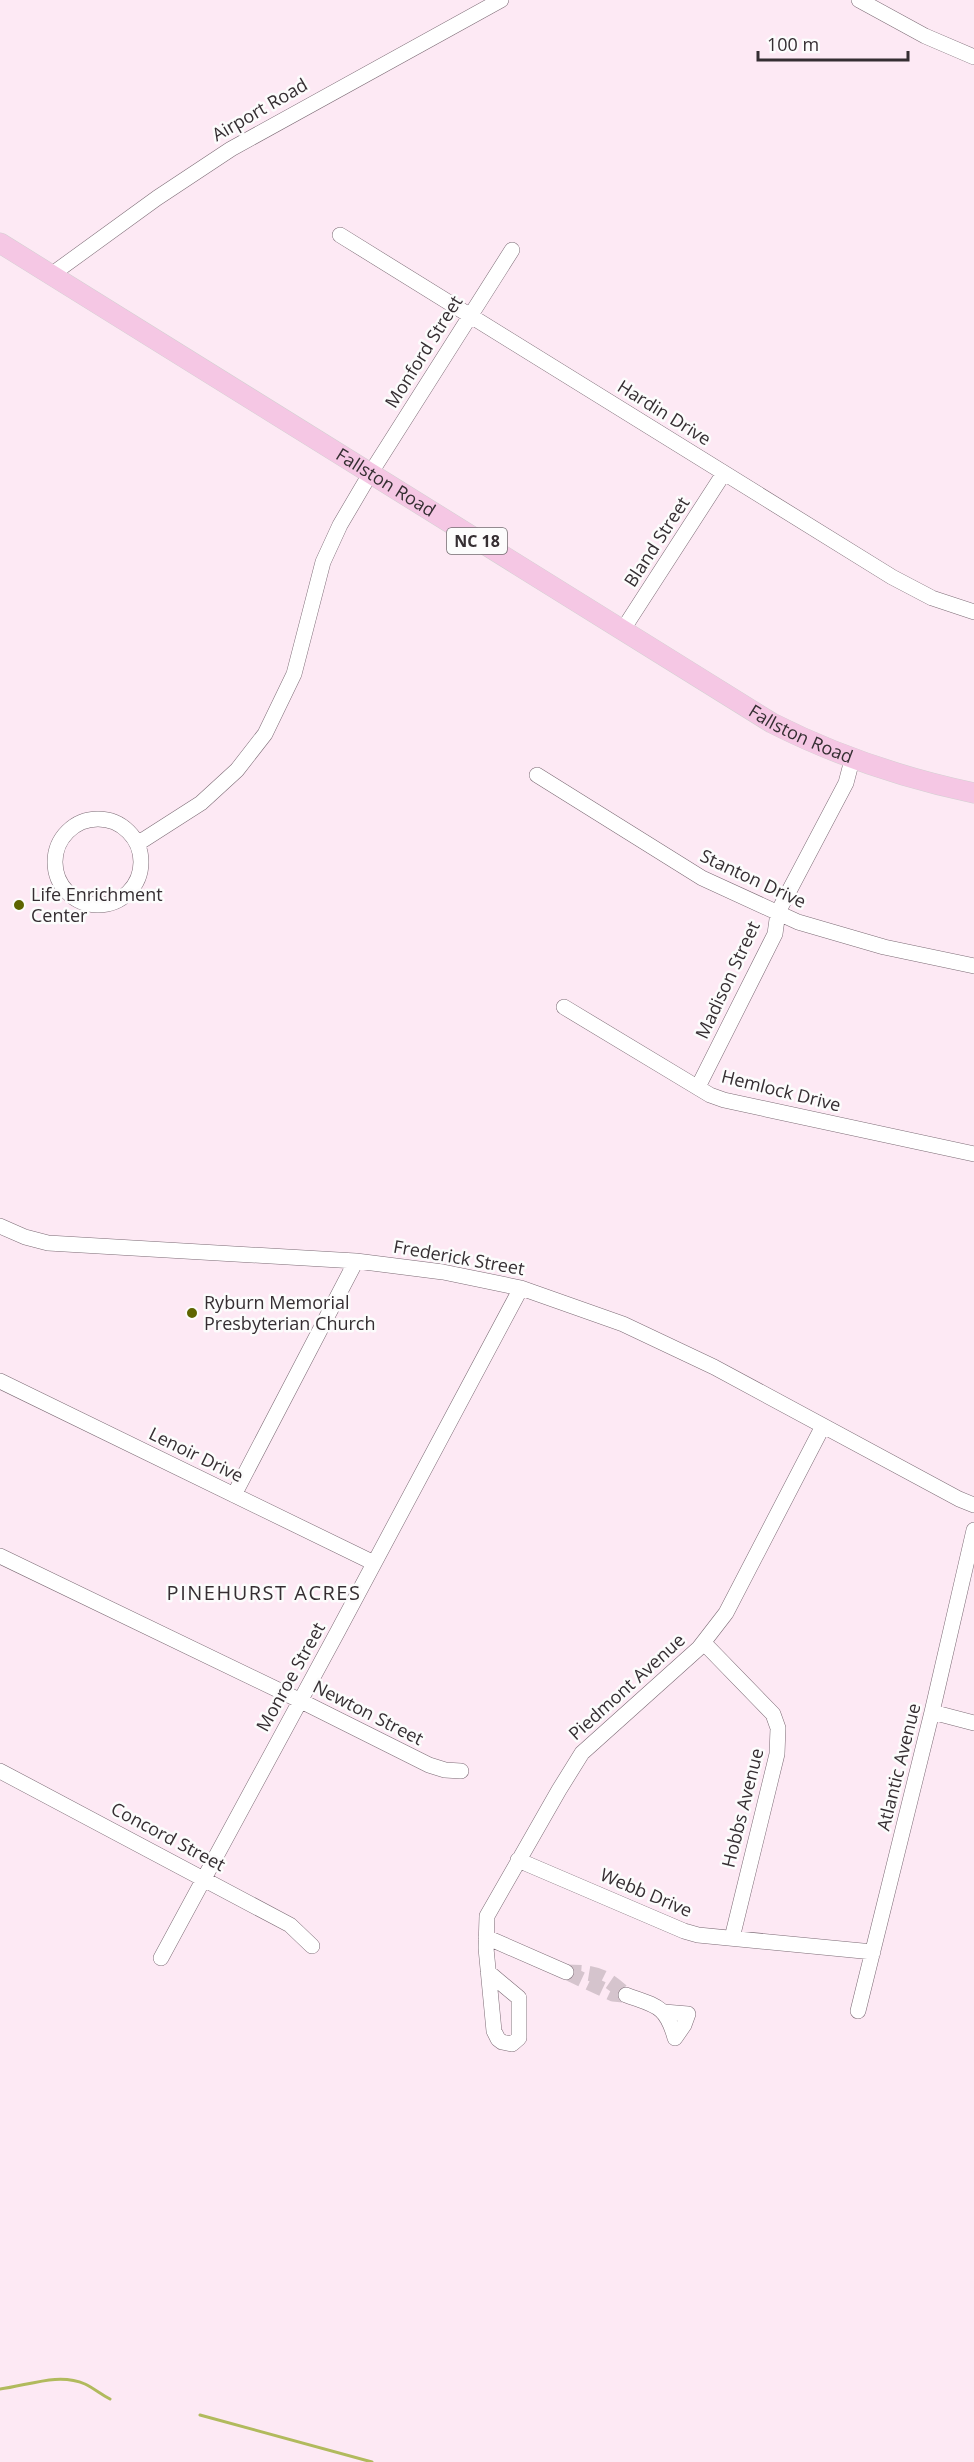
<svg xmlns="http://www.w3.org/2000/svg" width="974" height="2462" font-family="'Open Sans',sans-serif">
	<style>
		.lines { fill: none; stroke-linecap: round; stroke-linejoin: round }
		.stream { stroke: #b1ba5d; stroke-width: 3 }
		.minor-tunnel { stroke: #d5c4cd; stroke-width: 15; stroke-dasharray: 15 8; stroke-linecap: butt }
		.minor-casing { stroke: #7c6b75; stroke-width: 16 }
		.major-casing { stroke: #d3d1d2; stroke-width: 21 }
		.minor { stroke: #fff; stroke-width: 15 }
		.major { stroke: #f5c7e4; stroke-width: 20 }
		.poi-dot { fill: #5e6400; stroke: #fcfcfc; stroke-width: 2 }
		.labels { text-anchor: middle; stroke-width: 5; stroke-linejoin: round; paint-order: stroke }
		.shield { fill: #fcfcfc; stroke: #716c6f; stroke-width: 1.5 }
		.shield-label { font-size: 16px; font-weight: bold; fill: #352e32 }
		.street-label { font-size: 18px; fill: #352e32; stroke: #fcfcfc }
		.poi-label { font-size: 18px; fill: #352e32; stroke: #fcfcfc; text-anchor: start }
		.neighbourhood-label { font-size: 20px; letter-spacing: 1.5px; fill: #352e32; stroke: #fcfcfc }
	</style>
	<rect width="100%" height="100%" fill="#fde9f4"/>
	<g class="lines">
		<!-- stream -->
		<path class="stream" d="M0,2389C27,2386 58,2372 85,2384C93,2388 101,2394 110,2399
			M200,2415L372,2462"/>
		<!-- minor-tunnel -->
		<path class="minor-tunnel" d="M566,1972C596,1972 604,1975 626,1995
			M568,1973L613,1994L623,1995"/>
		<defs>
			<path id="minor" d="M859,0L925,36L974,57
				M340,235L892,577L932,598L974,612
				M51,275L157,198L231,149L501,0
				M622,631L724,473
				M537,775L702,878L798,922L884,947L974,966
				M55 862a43 43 0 1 1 86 0a43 43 0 1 1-86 0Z
				M137,844L201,803L237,770L265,734L294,674L323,562L340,525L370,474L512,250
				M564,1007L710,1095L724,1100L974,1154
				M698,1087L775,934L778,912L846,783L852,760
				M0,1226L25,1237L48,1243L356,1261L443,1272L521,1288L623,1324L714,1367L959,1499L974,1505
				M0,1381L374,1563
				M234,1495L356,1261
				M0,1556L301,1701L429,1765L445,1770L461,1771
				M704,1643L773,1714L778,1728L777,1754L732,1938
				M932,1712L974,1723
				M0,1771L290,1925L312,1946
				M518,1860L684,1931L698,1935L873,1952
				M486,1937L566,1972
				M161,1958L338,1631L521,1288
				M488,1972L519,1998V2038L512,2044L502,2042L498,2039L494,2031L486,1948L487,1916L559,1790L582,1753L699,1648L726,1613L823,1426
				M626,1995C656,2006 666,2005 675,2038
				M858,2011L932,1712L974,1530
				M664,2012L688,2014L684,2025L675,2038"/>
			<g id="major">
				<path id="s1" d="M0,243L772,723C837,756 903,778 974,793"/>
			</g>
		</defs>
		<!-- minor casing -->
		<use href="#minor" class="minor-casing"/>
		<!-- major casing -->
		<use href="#major" class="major-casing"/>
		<!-- minor -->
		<use href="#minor" class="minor"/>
		<!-- major -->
		<use href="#major" class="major"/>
	</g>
	<!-- markers -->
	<g class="poi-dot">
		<circle cx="19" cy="905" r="6"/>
		<circle cx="192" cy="1313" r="6"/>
	</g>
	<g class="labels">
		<!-- shield labels -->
		<rect class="shield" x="447" y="528" width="60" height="26" rx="4.5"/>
		<g class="shield-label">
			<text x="477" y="547">NC 18</text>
		</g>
		<!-- street labels -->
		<g class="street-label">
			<text transform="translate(260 110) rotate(-30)" y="6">Airport Road</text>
			<text transform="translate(424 352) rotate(-58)" y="6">Monford Street</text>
			<text transform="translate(664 413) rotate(32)" y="6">Hardin Drive</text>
			<text dy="6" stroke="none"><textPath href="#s1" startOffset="454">Fallston Road</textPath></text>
			<text transform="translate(657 542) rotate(-57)" y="6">Bland Street</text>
			<text dy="6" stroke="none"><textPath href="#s1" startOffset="940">Fallston Road</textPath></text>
			<text transform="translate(753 879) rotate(25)" y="6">Stanton Drive</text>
			<text transform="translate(728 980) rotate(-65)" y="6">Madison Street</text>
			<text transform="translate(781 1091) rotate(14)" y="6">Hemlock Drive</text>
			<text transform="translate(459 1258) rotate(10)" y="6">Frederick Street</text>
			<text transform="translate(196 1455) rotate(26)" y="6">Lenoir Drive</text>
			<text transform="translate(291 1677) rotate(-61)" y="6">Monroe Street</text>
			<text transform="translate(627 1687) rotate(-42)" y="6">Piedmont Avenue</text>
			<text transform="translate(368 1713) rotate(27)" y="6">Newton Street</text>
			<text transform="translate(899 1767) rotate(-76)" y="6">Atlantic Avenue</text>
			<text transform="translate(743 1808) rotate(-76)" y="6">Hobbs Avenue</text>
			<text transform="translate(168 1837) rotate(28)" y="6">Concord Street</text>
			<text transform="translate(646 1893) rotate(23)" y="6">Webb Drive</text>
		</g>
		<!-- poi labels -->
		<g class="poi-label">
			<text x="31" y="901">Life Enrichment<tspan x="31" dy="21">Center</tspan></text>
			<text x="204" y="1309">Ryburn Memorial<tspan x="204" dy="21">Presbyterian Church</tspan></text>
		</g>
		<!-- neighbourhood labels -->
		<g class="neighbourhood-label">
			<text x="264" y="1600">PINEHURST ACRES</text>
		</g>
	</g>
	<!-- scale -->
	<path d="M758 51v9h150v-9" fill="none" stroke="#352e32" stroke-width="3"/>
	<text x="767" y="51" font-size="18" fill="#352e32" stroke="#fcfcfc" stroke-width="4.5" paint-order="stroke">100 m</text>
</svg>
